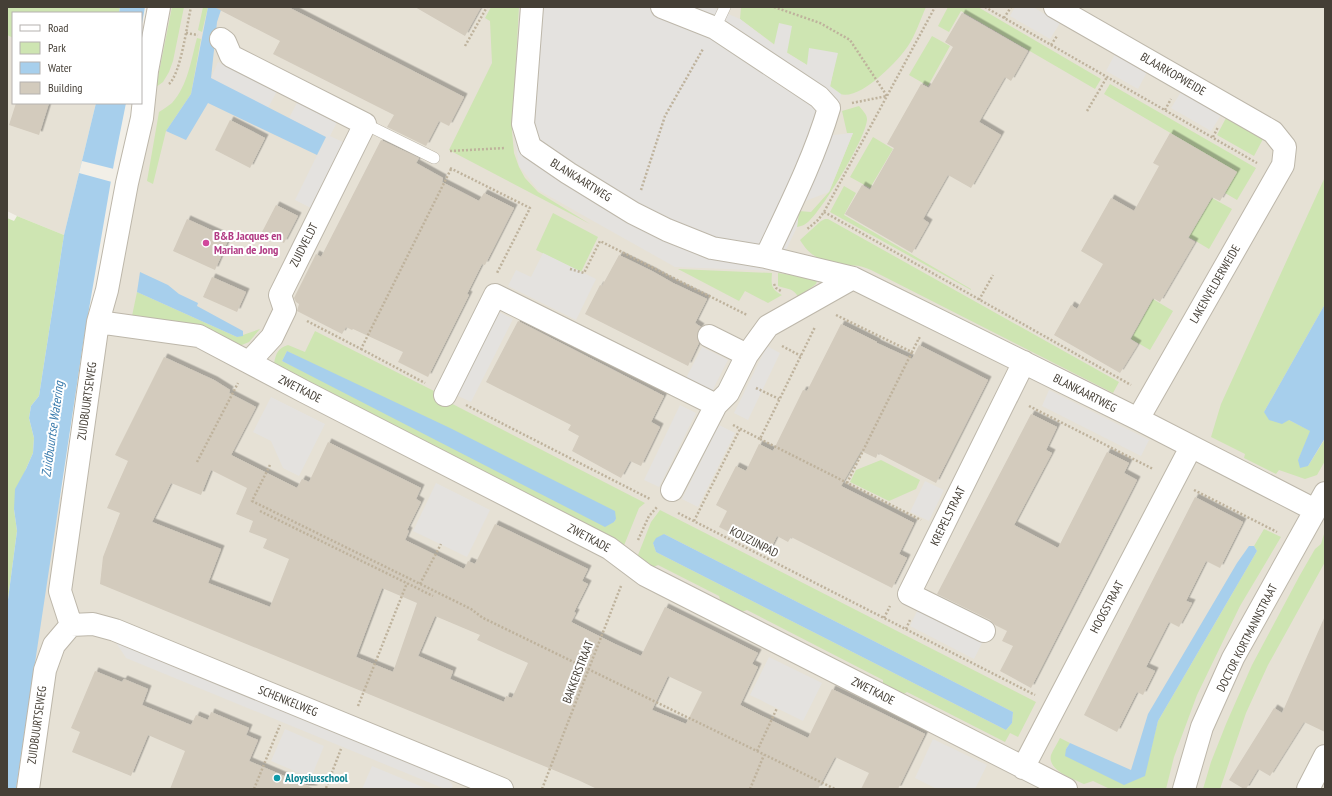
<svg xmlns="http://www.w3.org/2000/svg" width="1332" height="796" font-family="'PT Sans Narrow',sans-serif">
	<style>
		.residential { fill: #e6e1d5 }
		.green { fill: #cee5b2; fill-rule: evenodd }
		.parking { fill: #e4e2df }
		.water { fill: #a7cfec }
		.pier { fill: #f2efe7 }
		.building { fill: #d3cbbd; fill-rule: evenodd; filter: url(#shadow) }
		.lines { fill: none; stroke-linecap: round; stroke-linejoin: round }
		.lane-casing { stroke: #bdb7aa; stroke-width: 12 }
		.street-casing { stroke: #bdb7aa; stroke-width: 24 }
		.path { stroke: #beb29c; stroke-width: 2.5; stroke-dasharray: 2 2; stroke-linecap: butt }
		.lane { stroke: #fff; stroke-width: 11 }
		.street { stroke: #fff; stroke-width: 22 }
		.hotel-dot { fill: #d1479c; stroke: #fff; stroke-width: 1.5 }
		.culture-dot { fill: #0f9aa8; stroke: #fff; stroke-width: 1.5 }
		.labels { text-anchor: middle; stroke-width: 4; stroke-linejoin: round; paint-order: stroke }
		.street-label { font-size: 12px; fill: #453f36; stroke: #fff }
		.hotel-label { font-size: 12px; font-weight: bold; fill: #b23c85; stroke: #fff; text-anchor: start }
		.culture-label { font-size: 12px; font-weight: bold; fill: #0d838f; stroke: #fff; text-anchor: start }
		.water-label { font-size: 13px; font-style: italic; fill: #3679ab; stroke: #fff }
	</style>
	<defs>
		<filter id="shadow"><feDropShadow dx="3.5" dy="-3.5" stdDeviation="0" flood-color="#0004"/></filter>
	</defs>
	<rect width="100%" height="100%" fill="#f2efe7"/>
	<!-- residential -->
	<path class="residential" d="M169,7H1325V789H9L34,612L152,95Z
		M7,35L13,38V103H96L64,235L17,216L7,211Z"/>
	<!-- green -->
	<path class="green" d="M7,7H120L119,13H13V38L7,35Z
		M172,7H184L173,61L169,72L163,82L156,87Z
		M203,7H208L202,32L198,30Z
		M491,7H519L512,131L514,153L519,167L525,178L538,192L590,224L449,150L492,63L490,21L485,18Z
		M741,7H926C920,20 916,34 908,46C898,61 860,101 840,94C837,93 833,89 830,87L837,53L807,65L775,45L740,19Z
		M948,7H978L1101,79L1095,89L961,11L949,32L938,26Z
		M932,36L950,46L928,86L909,75Z
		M197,38L201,39L191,94L166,131L153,184L147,181L159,112C164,109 168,106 172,103C188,85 191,60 197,38Z
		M1110,84L1256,168L1237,200L1225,193L1237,172L1104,94Z
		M859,106C862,110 867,114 867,119C867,136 824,207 810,220C806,224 803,226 797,227L799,211L811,212L829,192L853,133H847L842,111Z
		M1226,118L1263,139L1254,156L1217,135Z
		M873,137L893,149L870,188L850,177Z
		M1325,177V304L1264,412L1289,420L1311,431L1298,460L1308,466L1325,439V461L1317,475L1305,479L1279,470L1276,474L1244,458L1245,454L1211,437L1221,404Z
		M844,186L856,193L844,215L971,289V290L830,212Z
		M1212,198L1232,209L1209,249L1189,237Z
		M553,213L598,237L581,272L536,250Z
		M17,216L64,235L39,396L31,406L29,418L34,438L33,453L26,469L14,509L17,531L7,607V218L14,221Z
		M825,219H828L1119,382L1113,393L871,270C862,266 854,264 844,267C824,260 812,260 800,240L821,221Z
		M678,269L772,273C771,285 771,289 782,295L768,303L745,291L739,301Z
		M778,273L812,278L817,281L816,284L798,297C794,288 786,289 778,286Z
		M137,292L237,337L260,329L249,342L237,347L132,316Z
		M1153,299L1173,311L1150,350L1131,339Z
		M315,331L434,391L433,394L645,503L639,508L623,548L278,370L274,363C276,353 278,348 288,345L305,352ZM287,351L616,519L614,522L282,361Z
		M881,460L920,480L916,489L889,501L850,482L856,470Z
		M660,510L1036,702L1018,737L1010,733L1005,742L907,692L899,697L883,689V680L747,610L736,614L722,606L719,596L658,565L649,569L638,559V555L651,522ZM664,534L1013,712L1012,723L1006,730L656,552L653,543Z
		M1264,529L1281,537L1240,606L1197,695L1174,757L1166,789H1110L1093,781L1084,784C1073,779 1047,770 1051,755C1053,750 1057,744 1060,738L1070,743L1066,749L1144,776L1158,721L1257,551L1254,546Z
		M1325,531V562L1268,665L1246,713L1220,789H1203L1211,762L1226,724L1252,665L1300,575L1315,549L1321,544Z"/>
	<!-- parking -->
	<path class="parking" d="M520,7H712L740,19L774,45L779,23L792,26L787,53L807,65L809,48L838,53L830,86L841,94L833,135L853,133L829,192L800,203L797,227L776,271L675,267L538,190L519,166L514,135Z
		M1015,7H1033L1060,23L1050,39L1010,16Z
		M1115,54L1147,72L1138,89L1106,71Z
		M218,62L277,91L268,108L211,78Z
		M1181,92L1221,115L1211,131L1171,108Z
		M298,101L337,122L330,136L345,143L311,208L295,200L326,137L289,118Z
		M543,253L596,279L576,320L508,286L516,270L531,277Z
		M499,312L513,319L471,402L456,395Z
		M767,346L780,353L748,420L734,413Z
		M702,347L728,360L712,391L686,378Z
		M1049,390L1149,440L1141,456L1042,406Z
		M271,397L325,424L299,476L283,468L271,441L253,432Z
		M680,405L696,413L659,487L644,480Z
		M719,425L735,433L698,507L682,499Z
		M925,481L944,490L929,521L910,512Z
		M436,483L490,510L467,557L413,531Z
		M918,609L983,641L974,659L910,626Z
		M113,638L444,774L453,786L451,789H445L126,658Z
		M769,657L822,683L803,721L750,695Z
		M285,729L324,746L311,778L271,761Z
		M933,739L987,765L975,789H937L915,778Z
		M372,766L425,788V789H362Z"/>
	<!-- water -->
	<path class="water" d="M120,7H145L141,29V13H119Z
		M208,7H222L217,22L211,78L326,137L317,155L208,103L186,140L166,131L191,94Z
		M96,103H126L114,163L83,344L16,789H7V607L17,531L14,509L15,489L26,469L33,453L34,438L29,418L31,406L39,396L64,235Z
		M140,272L168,285L179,294L198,303L197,306L243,331V336L237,337L137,292Z
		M1325,304V438L1308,466L1300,468L1298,460L1310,431L1289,420L1282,424L1269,420L1264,412Z
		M287,351L450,428L615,511L616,519L614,522L605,527L282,361Z
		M664,534L1013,712L1012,723L1006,730L656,552L653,543L656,538Z
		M1249,546H1254L1257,551L1158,721L1145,776L1124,785L1065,756L1066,749L1070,743L1131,770L1148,714L1237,563Z"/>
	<!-- pier -->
	<path class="pier" d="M82,161L114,169L112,182L79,173Z"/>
	<!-- building -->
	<path class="building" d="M214,7H288L464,97L449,126L439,121L426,146L387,127L394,115L273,54L280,41Z
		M415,7H481L465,36Z
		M962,13L1028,51L1011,81L1005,77L979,122L1001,135L971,188L948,175L923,219L929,223L912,253L845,214L862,185L870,190L894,148L887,144L921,84L929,88L953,47L945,42Z
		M16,103H49L39,135L9,125Z
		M230,120L265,138L250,168L215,150Z
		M1170,133L1237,172L1220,201L1212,197L1188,238L1195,242L1160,302L1153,298L1130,339L1138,344L1120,373L1054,335L1071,305L1077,309L1103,264L1081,251L1111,198L1134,211L1159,166L1153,163Z
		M381,140L419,158L416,163L443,178L442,182L479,201L484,193L514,208L485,265L482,264L467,294L469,295L428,377L398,362L403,352L353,329L352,330L346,327L342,334L297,311L299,304L296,302L294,298L316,254L321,257Z
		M276,205L298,216L284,243L262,232Z
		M187,219L229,238L215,270L173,251Z
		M619,255L652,271L673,283L707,299L695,323L701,327L698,331L697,336L699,343L688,366L585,314L600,285L602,286Z
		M212,277L246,292L237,312L203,297Z
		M518,321L664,396L651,422L660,427L641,466L630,461L621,478L572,451L579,436L568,430L571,425L486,382Z
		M841,324L877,342V343L912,359L919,345L988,380L936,483L878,453L876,458L861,451L841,486L914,523L899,554L907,558L892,588L791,537L788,542L777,536L769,552L719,527L727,511L716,505L736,466L746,471L759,444L773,451L803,390L807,391Z
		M164,357L214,380L230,390L229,393L256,407L231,455L297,488L302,479L309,482L328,442L421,488L416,499L421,502L407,530L409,531L405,540L464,569L468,561L475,564L495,524L588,569L582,581L588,584L574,612L576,613L571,622L615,644L641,656L665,607L758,653L752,664L758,667L740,705L760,715L808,738L832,689L925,734L898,789H861L869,773L835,757L818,789H597L578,780L100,584L103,557L120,513L107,508L128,461L115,455ZM211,470L247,488L236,514L253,521L249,532L267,539L263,548L289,559L270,607L208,583L221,549L152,522L171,483L201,495ZM382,588L417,603L393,672L356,657ZM435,616L480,635L477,640L528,663L512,698L506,696L504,702L450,679L453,671L418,656ZM668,676L702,692L686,724L652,710Z
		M1031,414L1057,427L1046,450L1052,453L1014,525L1058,548L1107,452L1129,463L1124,473L1137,480L1031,688L1000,671L1013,646L1002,641L1007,631L995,625L990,620L937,594Z
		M1195,497L1243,522L1220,568L1206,561L1186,601L1192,603L1179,627L1169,622L1146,667L1155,671L1143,695L1137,692L1117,732L1084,715Z
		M1325,616V732L1304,722L1270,776L1258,769L1246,789H1244L1229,780L1274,708L1282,713Z
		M95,671L122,682L124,679L148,689L142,705L191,725L196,715L208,720L211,712L249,728L246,735L258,740L249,761L315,789H170L185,751L148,735L131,776L72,752L80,732L71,728Z"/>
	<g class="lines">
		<defs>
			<path id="lane" d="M715,28L725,7
				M365,124L434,158"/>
			<path id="street" d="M532,7L523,124L530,147L568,173L633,213L667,230L712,248L766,257L853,278L1138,419L1315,510
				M662,7L715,28L819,97L829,108C814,159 789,208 766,257
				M1055,7L1273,132L1285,147L1283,165L1138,419
				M221,39L225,42L231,56L365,124L280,295L285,310L272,337L249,362
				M98,322L199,336L305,392L609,548L645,575L1066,789
				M709,336L747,355
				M445,395L495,295L716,405L728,393L747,355L768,326L853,278
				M672,490L716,405
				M71,625L93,624L115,630L502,789
				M984,631L909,594L1024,362
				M1023,768L1191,447
				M28,789L45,670L54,645L71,625L60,591L98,322L107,290L127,183L142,118L147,71L159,7
				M1184,789L1202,727L1233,658L1325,493
				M1308,789L1325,756"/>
		</defs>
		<!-- lane casing -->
		<use href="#lane" class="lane-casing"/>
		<!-- street casing -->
		<use href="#street" class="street-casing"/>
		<!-- path -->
		<path class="path" d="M774,7L820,23L850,40L887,96L824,212L818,220L806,230
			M985,7L1257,163
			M1004,18L1011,7
			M186,33L198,35
			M1051,45L1057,36
			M465,46L487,7
			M169,84C181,73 187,24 191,7
			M852,103L887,96L935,7
			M1165,110L1171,99
			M1087,111L1107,77
			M1213,137L1218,127
			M450,151L505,148
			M450,168L530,208L497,273
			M641,190L665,116L703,49
			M824,212L1131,385
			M570,269L584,273L600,241L747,315
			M774,284L776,288L781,291
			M979,300L993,275
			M836,315L912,352L919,338L920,339
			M307,321L361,349L451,169
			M782,346L801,356
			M361,349L425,383
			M756,388L779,399
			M466,405L650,499
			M1029,406L1153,469
			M733,425L760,439L815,327
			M760,439L921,520
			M197,462L238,383
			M270,465L252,501L471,609L483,618L835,789
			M847,483L912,352
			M1194,490L1277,532
			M260,511L433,596
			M678,513L1035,695
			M694,521L740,429
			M638,540L649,516L657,507
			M420,584L441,544
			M884,618L890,606
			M906,629L910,620
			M358,706L407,583
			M757,751L777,708
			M326,788L341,749
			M254,789L280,725
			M542,789L621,586
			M750,789L764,755"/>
		<!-- lane -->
		<use href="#lane" class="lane"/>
		<!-- street -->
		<use href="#street" class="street"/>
	</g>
	<!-- markers -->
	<circle class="hotel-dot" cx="206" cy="243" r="4"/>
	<circle class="culture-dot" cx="277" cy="778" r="4"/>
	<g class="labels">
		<!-- street labels -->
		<g class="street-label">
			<text transform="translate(1173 74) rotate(30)" y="4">BLAARKOPWEIDE</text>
			<text transform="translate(581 180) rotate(32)" y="4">BLANKAARTWEG</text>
			<text transform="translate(304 245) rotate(-63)" y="4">ZUIDVELDT</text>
			<text transform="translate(1215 284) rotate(-60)" y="4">LAKENVELDERWEIDE</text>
			<text transform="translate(300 389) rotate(27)" y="4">ZWETKADE</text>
			<text transform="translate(1085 393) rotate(27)" y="4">BLANKAARTWEG</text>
			<text transform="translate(87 401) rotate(-82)" y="4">ZUIDBUURTSEWEG</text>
			<text transform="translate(948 516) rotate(-64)" y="4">KREPELSTRAAT</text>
			<text transform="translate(589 538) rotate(28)" y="4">ZWETKADE</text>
			<text transform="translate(754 542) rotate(27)" y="4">KOUZIJNPAD</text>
			<text transform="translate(1107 607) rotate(-62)" y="4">HOOGSTRAAT</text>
			<text transform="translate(1247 638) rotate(-63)" y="4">DOCTOR KORTMANNSTRAAT</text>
			<text transform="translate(578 672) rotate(-69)" y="4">BAKKERSTRAAT</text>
			<text transform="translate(873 691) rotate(27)" y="4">ZWETKADE</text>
			<text transform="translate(288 701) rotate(22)" y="4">SCHENKELWEG</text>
			<text transform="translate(37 725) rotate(-82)" y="4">ZUIDBUURTSEWEG</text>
		</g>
		<!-- hotel labels -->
		<g class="hotel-label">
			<text x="214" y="240">B&amp;B Jacques en<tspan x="214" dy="14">Marian de Jong</tspan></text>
		</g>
		<!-- culture labels -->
		<g class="culture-label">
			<text x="285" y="782">Aloysiusschool</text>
		</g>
		<!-- water labels -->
		<g class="water-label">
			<text transform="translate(52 429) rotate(-82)" y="5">Zuidbuurtse Watering</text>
		</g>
	</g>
	<!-- border -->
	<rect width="1332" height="796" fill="none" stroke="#453f36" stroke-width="16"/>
	<!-- legend -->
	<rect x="12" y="12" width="130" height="92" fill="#ffffff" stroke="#b5b2af"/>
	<rect x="20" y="25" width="20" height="6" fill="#ffffff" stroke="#b5b2af"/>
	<text x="48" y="32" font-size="12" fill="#453f36">Road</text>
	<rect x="20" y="42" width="20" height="12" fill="#cee5b2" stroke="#b5b2af"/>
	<text x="48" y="52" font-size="12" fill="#453f36">Park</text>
	<rect x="20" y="62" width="20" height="12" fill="#a7cfec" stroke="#b5b2af"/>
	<text x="48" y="72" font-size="12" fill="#453f36">Water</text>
	<rect x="20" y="82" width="20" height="12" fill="#d3cbbd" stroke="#b5b2af"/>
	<text x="48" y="92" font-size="12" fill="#453f36">Building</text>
</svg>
